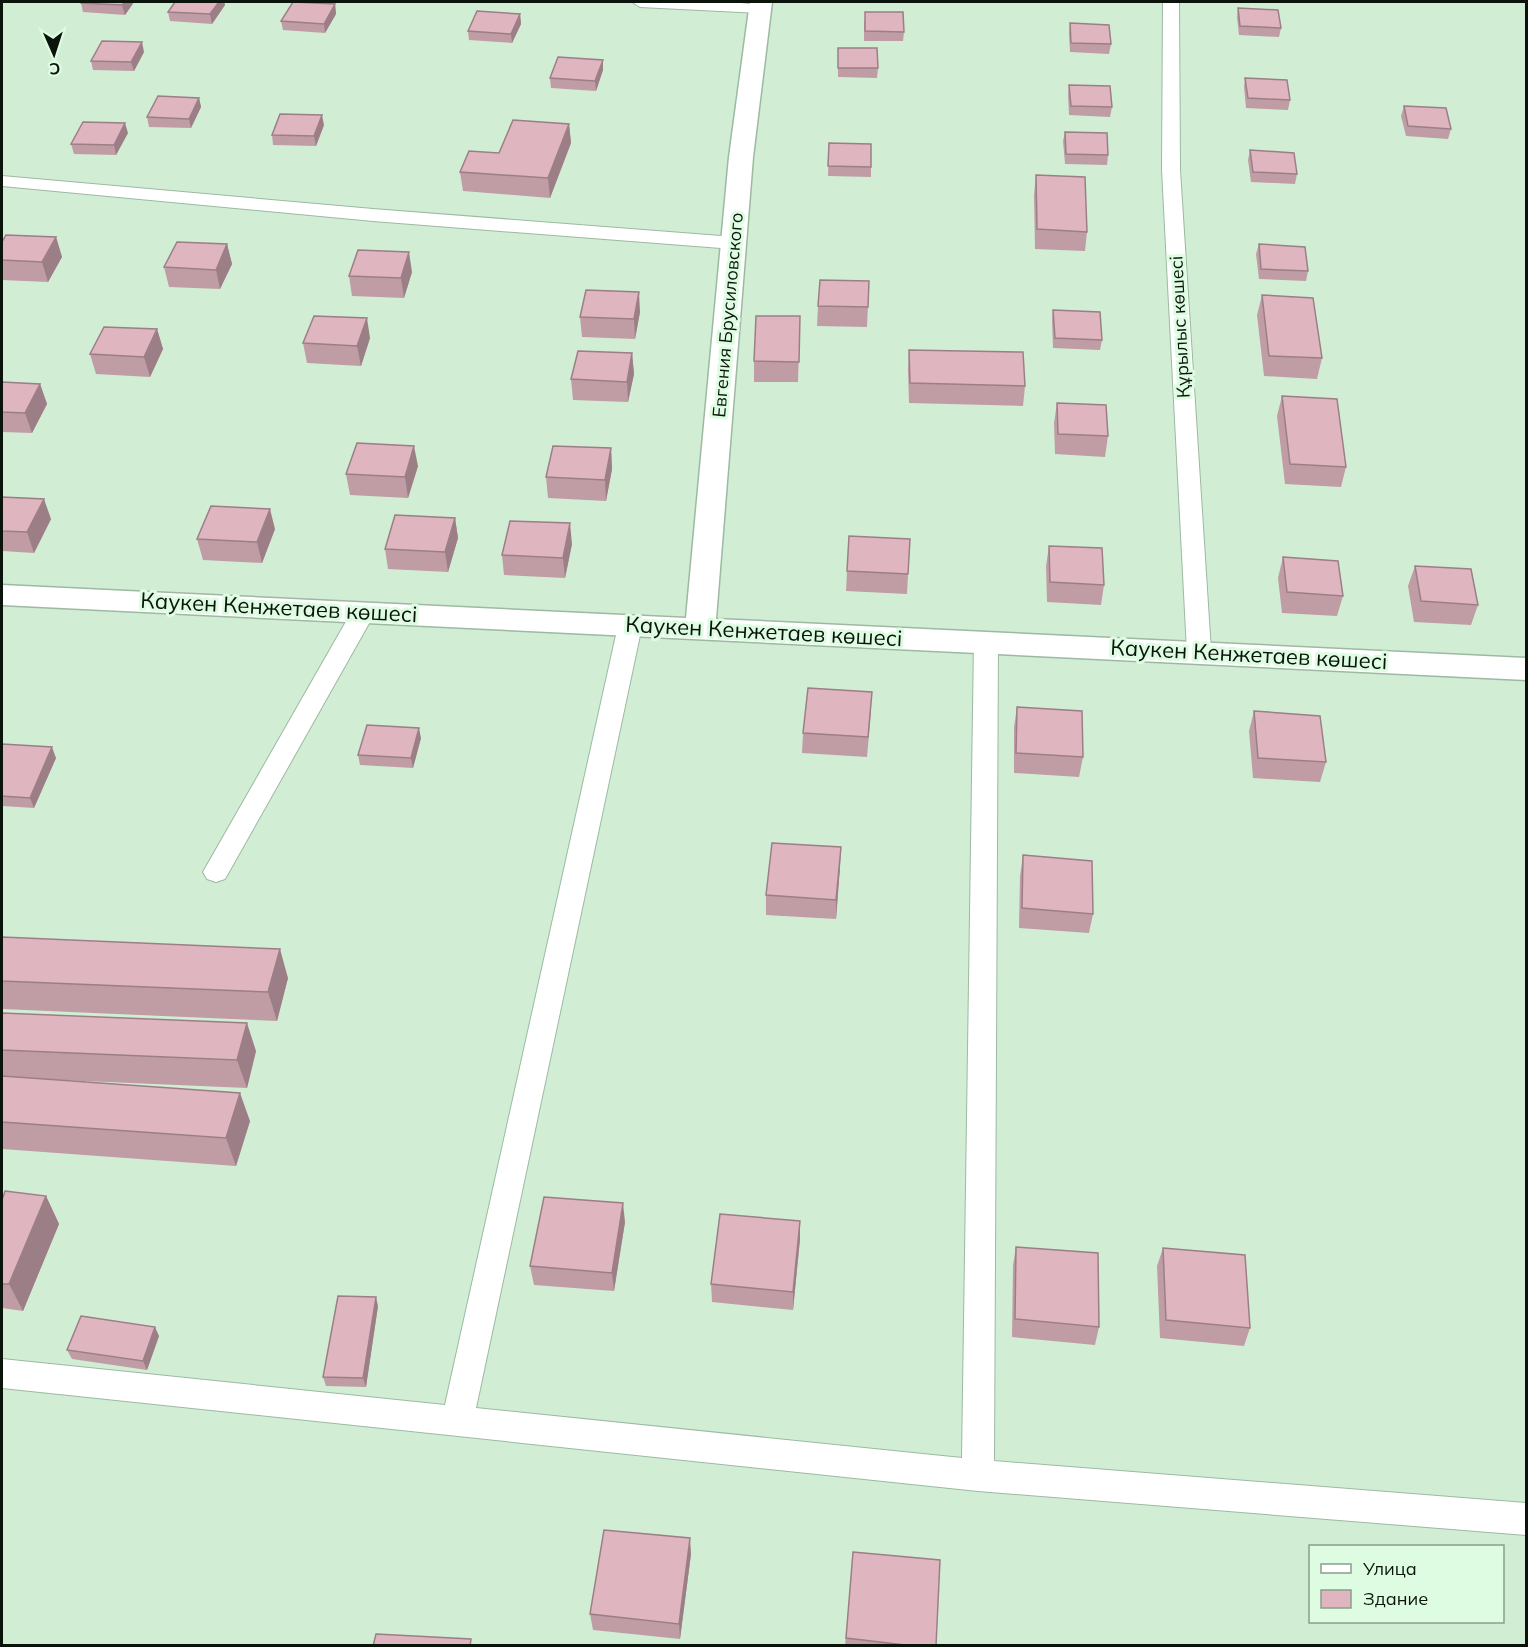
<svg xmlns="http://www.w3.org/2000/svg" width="1528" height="1647" font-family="Mulish,sans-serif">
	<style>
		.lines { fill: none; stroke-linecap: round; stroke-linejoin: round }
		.lane-casing { stroke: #9db9a1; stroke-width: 2 }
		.street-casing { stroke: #9db9a1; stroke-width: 3 }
		.lane { fill: #fff; fill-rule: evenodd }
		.street { fill: #fff; fill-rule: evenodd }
		.wall { fill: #c09ca5 }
		.shaded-wall { fill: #9c7f86 }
		.building { fill: #dfb5c0; stroke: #9c7f86; stroke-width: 1.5 }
		.labels { text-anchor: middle; stroke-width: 6; stroke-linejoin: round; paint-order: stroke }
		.far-street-label { font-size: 18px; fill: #0a140b; stroke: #defce2 }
		.street-label { font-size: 22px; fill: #0a140b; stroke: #defce2 }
	</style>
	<rect width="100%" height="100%" fill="#d1eed5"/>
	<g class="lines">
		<defs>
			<path id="lane" d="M632,2C649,0 761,0 768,8L760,13L640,7Z
				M1163,2H1179L1180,170L1211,651L1207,657L1199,659L1191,657L1187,651L1162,170Z
				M2,176L373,209L734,237L741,239L743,243L741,247L734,249L373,221L2,186Z
				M364,603L372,605L376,611L225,879L216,882L207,879L203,872L207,865L352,611L356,605Z
				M630,618L638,620L642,626L476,1408L962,1458L974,641L978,635L986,633L994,635L998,641L994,1461L1526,1503V1535L978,1491L2,1388V1359L445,1405L618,626L622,620Z"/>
			<path id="street" d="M750,2H772L753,157L716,619L1526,658V680L2,605V585L686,618L729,157Z"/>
		</defs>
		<!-- lane casing -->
		<use href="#lane" class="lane-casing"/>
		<!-- street casing -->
		<use href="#street" class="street-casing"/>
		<!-- lane -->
		<use href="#lane" class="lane"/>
		<!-- street -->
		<use href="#street" class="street"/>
	</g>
	<!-- wall -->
	<path class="wall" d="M134,2L125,15L83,12L81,3Z
		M175,2H224L225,5L212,24L170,21L168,12Z
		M335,4L336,14L325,33L283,30L281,21Z
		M1238,8L1281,28L1279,37L1239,35L1237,17Z
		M520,14L521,24L512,43L469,40L468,31Z
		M864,21L904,32L903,41H864Z
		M1070,23L1111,44L1109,54L1070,52L1069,33Z
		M838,48L878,68L877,78L838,77Z
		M144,52L134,71L93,70L91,61Z
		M603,60V70L596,91L551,88L550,78Z
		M1245,78L1290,100L1288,110L1246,108L1244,87Z
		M1069,85L1112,107L1110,117L1069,115L1068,94Z
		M199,98L201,107L191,128L149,127L147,117Z
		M1404,106L1451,129L1448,139L1406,136L1401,116Z
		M569,124L571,143L550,198L463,191L460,172Z
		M324,125L316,146L273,145L272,135Z
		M1065,132L1108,155L1107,165L1065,164L1063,141Z
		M128,133L116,155L74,154L71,144Z
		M829,143L871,167V177L828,176Z
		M1250,150L1297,174L1295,184L1251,182L1248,160Z
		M1036,175L1087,232L1085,251L1035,249L1034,195Z
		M56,237L62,257L48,282L2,280V242Z
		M227,244L232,264L220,289L169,287L164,267Z
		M1259,244L1308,271L1306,281L1259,279L1256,254Z
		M412,272L404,298L352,296L349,276Z
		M869,281L867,327L817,326L818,306Z
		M1262,295L1322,358L1317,379L1264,376L1257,315Z
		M1053,310L1102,340L1100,350L1053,348L1052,320Z
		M640,312L635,339L582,337L580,317Z
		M800,316L798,382H754V361Z
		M157,329L163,349L150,377L96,374L90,354Z
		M370,338L361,366L307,363L303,343Z
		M909,350L1025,386L1023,406L909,403L908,370Z
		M632,353L634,374L628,402L573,400L571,379Z
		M2,382L40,384L47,404L32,433L2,432Z
		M1282,396L1346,467L1341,487L1285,484L1277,416Z
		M1057,403L1108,436L1105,457L1055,454L1054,423Z
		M611,448L612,469L606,501L548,498L546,477Z
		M418,466L408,498L350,495L346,474Z
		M2,497L51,519L34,553L2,551Z
		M455,518L458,538L448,572L388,569L385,549Z
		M275,529L262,563L203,560L197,539Z
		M910,539L907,594L846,591L847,571Z
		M572,544L565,578L504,575L502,555Z
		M1049,546L1104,585L1101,605L1047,602L1046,566Z
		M1283,557L1343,596L1337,616L1282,613L1278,578Z
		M1415,566L1478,605L1471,625L1414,622L1408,586Z
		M1017,707L1083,757L1079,777L1014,773V727Z
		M1254,711L1326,762L1320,782L1253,778L1249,731Z
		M871,712L867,757L802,753L803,733Z
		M421,738L413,768L360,765L358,755Z
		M2,744L56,758L34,808L2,806Z
		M1023,855L1093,914L1089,933L1019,928L1020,876Z
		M840,867L836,919L766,915V895Z
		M2,937L288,978L277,1021L2,1009Z
		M2,1013L256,1051L247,1088L60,1080L250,1121L236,1166L2,1149Z
		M46,1196L59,1224L23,1311L2,1308V1200Z
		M625,1222L614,1291L534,1285L530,1266Z
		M800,1239L793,1310L712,1302L711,1284Z
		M1016,1247L1099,1327L1095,1345L1012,1337L1013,1265Z
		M1163,1248L1250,1328L1244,1346L1160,1338L1157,1266Z
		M378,1306L366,1387L326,1386L323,1377Z
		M159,1336L147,1370L72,1359L67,1350Z
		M853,1552L936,1646H845Z
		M691,1554L680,1639L593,1630L590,1614Z"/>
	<!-- shaded-wall -->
	<path class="shaded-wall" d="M125,2H134L125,15L122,5Z
		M219,2H224L225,5L212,24L210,14Z
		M335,4L336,14L325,33L324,24Z
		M520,14L521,24L512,43L511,34Z
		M142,42L144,52L134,71L131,62Z
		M603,60V70L596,91L595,81Z
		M199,98L201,107L191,128L189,119Z
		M322,115L324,125L316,146L314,136Z
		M125,123L128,133L116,155L114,145Z
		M569,124L571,143L550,198L548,178Z
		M56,237L62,257L48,282L42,262Z
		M227,244L232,264L220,289L216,270Z
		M409,252L412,272L404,298L401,278Z
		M639,292L640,312L635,339L634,319Z
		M367,318L370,338L361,366L357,346Z
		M157,329L163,349L150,377L144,357Z
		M632,353L634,374L628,402L627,382Z
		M40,384L47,404L32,433L25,413Z
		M414,446L418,466L408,498L405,477Z
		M611,448L612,469L606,501L605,480Z
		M44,499L51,519L34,553L27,532Z
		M270,509L275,529L262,563L257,542Z
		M455,518L458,538L448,572L445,552Z
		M570,523L572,544L565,578L563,558Z
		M419,728L421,738L413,768L411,758Z
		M52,747L56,758L34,808L30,798Z
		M841,847L840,867L836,919V900Z
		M280,949L288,978L277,1021L268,992Z
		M247,1023L256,1051L247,1088L237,1060Z
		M240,1093L250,1121L236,1166L226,1138Z
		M46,1196L59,1224L23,1311L9,1284Z
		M623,1203L625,1222L614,1291L612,1273Z
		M800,1221V1239L793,1310V1292Z
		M376,1297L378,1306L366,1387L363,1378Z
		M155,1327L159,1336L147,1370L143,1361Z
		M690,1538L691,1554L680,1639L679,1624Z"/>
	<!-- building -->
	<path class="building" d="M175,2H219L210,14L168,12Z
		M293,2L335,4L324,24L281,21Z
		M81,3V2H125L122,5Z
		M1238,8L1278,10L1281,28L1240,26Z
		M477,11L520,14L511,34L468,31Z
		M865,12H903L904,32L865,31Z
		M1070,23L1109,25L1111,44L1071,43Z
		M102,41L142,42L131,62L91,61Z
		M838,48H877L878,68H838Z
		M558,57L603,60L595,81L550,78Z
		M1245,78L1287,80L1290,100L1248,98Z
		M1069,85L1110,86L1112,107L1071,106Z
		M158,96L199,98L189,119L147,117Z
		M1404,106L1446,108L1451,129L1408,126Z
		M280,114L322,115L314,136L272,135Z
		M513,120L569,124L548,178L460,172L469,151L499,153Z
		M83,122L125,123L114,145L71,144Z
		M1065,132L1107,133L1108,155L1066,154Z
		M829,143L871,144V167L828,166Z
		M1250,150L1294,153L1297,174L1253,172Z
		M1036,175L1085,177L1087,232L1037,229Z
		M6,235L56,237L42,262L2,260V242Z
		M177,242L227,244L216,270L164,267Z
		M1259,244L1305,247L1308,271L1261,269Z
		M358,250L409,252L401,278L349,276Z
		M820,280L869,281L868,307L818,306Z
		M586,290L639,292L634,319L580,317Z
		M1262,295L1313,298L1322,358L1269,356Z
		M1053,310L1100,312L1102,340L1055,338Z
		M314,316L367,318L357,346L303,343Z
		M756,316H800L799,362L754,361Z
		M104,327L157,329L144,357L90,354Z
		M909,350L1023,352L1025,386L910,383Z
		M578,351L632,353L627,382L571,379Z
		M2,382L40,384L25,413L2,412Z
		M1282,396L1337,399L1346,467L1290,464Z
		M1057,403L1106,405L1108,436L1058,434Z
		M357,443L414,446L405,477L346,474Z
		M553,446L611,448L605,480L546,477Z
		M2,497L44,499L27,532L2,531Z
		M211,506L270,509L257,542L197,539Z
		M395,515L455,518L445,552L385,549Z
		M510,521L570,523L563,558L502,555Z
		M849,536L910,539L908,574L847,571Z
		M1049,546L1102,548L1104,585L1050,582Z
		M1283,557L1338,561L1343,596L1287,592Z
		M1415,566L1471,569L1478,605L1421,601Z
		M808,688L872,692L868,737L803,733Z
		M1017,707L1082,711L1083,757L1016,753Z
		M1254,711L1320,716L1326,762L1258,758Z
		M367,725L419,728L411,758L358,755Z
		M2,744L52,747L30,798L2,796Z
		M772,843L841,847L836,900L766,895Z
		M1023,855L1092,861L1093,914L1022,908Z
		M2,937L280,949L268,992L2,981Z
		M2,1013L247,1023L237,1060L2,1050Z
		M2,1076L240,1093L226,1138L2,1122Z
		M5,1191L46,1196L9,1284H2V1200Z
		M544,1197L623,1203L612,1273L530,1266Z
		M720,1214L800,1221L793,1292L711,1284Z
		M1016,1247L1098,1253L1099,1327L1015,1319Z
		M1163,1248L1245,1255L1250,1328L1166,1320Z
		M338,1296L376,1297L363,1378L323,1377Z
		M81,1316L155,1327L143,1361L67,1350Z
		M604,1530L690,1538L679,1624L590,1614Z
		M853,1552L940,1560L936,1646H914L846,1638Z
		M376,1634L471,1639L470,1646H373Z"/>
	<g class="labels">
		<!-- far-street labels -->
		<g class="far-street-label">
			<text transform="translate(728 315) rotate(-85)" y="6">Евгения Брусиловского</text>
			<text transform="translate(1180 327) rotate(-93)" y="6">Құрылыс көшесі</text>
		</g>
		<!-- street labels -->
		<g class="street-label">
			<text transform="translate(279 607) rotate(3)" y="8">Каукен Кенжетаев көшесі</text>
			<text transform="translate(764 631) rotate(3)" y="8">Каукен Кенжетаев көшесі</text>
			<text transform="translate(1249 654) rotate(3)" y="8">Каукен Кенжетаев көшесі</text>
		</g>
	</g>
	<!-- border -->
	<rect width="1528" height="1647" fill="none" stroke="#0a140b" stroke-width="6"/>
	<!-- legend -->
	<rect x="1309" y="1545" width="195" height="78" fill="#defce2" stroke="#899f8c" stroke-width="1.5"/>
	<rect x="1321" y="1564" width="30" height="9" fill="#ffffff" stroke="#899f8c" stroke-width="1.5"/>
	<text x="1363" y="1575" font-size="18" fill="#0a140b">Улица</text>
	<rect x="1321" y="1590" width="30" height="18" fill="#dfb5c0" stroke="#899f8c" stroke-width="1.5"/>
	<text x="1363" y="1605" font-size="18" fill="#0a140b">Здание</text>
	<!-- north arrow -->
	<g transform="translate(54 54) rotate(177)" stroke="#defce2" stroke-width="4.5" paint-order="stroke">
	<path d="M0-4.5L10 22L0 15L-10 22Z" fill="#0a140b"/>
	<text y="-9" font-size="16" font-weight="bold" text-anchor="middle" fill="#0a140b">С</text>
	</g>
</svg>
